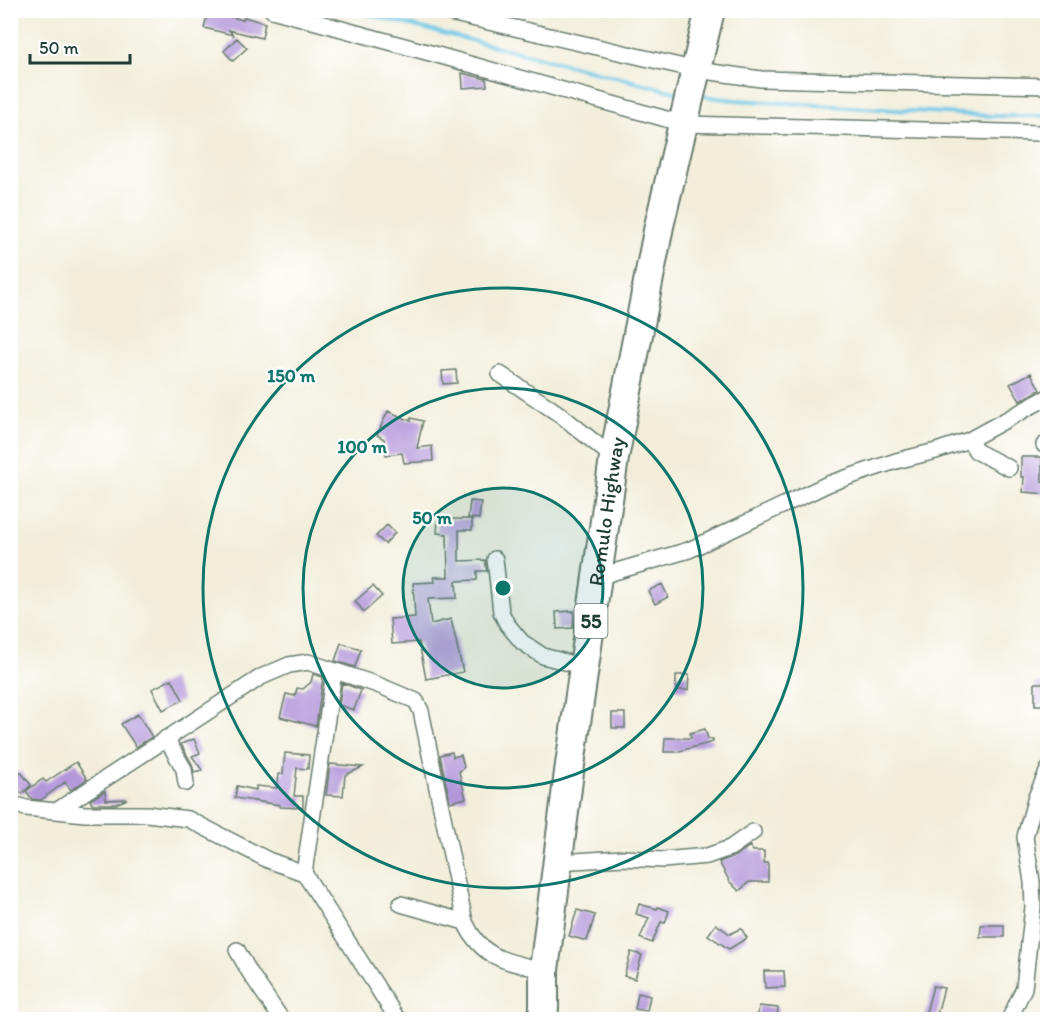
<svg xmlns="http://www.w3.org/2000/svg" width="1058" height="1030" font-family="Itim,sans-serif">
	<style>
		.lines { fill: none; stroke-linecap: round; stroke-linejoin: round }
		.stream { stroke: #68c5e6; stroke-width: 4 }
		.building { fill: #b296da }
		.street-casing { stroke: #697b6e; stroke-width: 18 }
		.highway-casing { stroke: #697b6e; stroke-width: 32 }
		.street { stroke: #fff; stroke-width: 15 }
		.highway { stroke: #fff; stroke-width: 28 }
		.ring { fill: none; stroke: #0f766e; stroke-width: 3 }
		.labels { text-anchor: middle; stroke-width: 4.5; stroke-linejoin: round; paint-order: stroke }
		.shield { fill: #fff; stroke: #627771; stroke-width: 1.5 }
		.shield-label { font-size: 20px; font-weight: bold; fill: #1f3d34 }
		.street-label { font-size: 21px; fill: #1f3d34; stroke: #fff }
		.centre { fill: #0f766e; stroke: #fff; stroke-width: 3 }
		.ring-label { font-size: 18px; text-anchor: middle; font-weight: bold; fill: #0f766e; stroke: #fff; stroke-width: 4.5; stroke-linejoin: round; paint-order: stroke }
	</style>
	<rect width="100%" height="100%" fill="#fff"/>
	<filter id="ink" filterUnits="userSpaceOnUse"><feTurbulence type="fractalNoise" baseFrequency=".0167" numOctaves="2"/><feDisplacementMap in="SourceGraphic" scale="12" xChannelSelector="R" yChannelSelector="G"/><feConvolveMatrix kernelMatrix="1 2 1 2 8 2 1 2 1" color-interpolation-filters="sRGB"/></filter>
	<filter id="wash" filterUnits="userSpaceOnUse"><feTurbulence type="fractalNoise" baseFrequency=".008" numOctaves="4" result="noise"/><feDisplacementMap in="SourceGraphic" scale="24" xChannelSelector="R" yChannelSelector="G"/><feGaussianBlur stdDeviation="1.35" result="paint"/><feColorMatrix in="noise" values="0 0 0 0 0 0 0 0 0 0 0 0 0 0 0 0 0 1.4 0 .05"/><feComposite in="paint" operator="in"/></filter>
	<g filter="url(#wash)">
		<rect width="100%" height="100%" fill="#f2eeda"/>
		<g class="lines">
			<!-- stream -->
			<path class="stream" d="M351,10L679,93
				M701,96L735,100L993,116H1048"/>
		</g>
		<g id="blocks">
			<!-- building -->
			<path class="building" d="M208,11L243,20L244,17L265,23L262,38L229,30L233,35L204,28Z
				M237,38L247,48L233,61L224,51Z
				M462,73L486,79L487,86L463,88Z
				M456,370L457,383L443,384L442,371Z
				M1031,373L1040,390L1020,401L1010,384Z
				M388,411L411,421V418L423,421L417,448L432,446L433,461L404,463L402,453L386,455L384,439L377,435Z
				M1021,457H1042V482H1047V494L1023,492L1024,477H1021Z
				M470,501L481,502L479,519L468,518Z
				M451,519H472V530H459V561L485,560L487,571H477V580L456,581L457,598L428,599L431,624L451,619L463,672L426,679L419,642L392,644L390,619L415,617L413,583L435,582L434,577H448L447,534L437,533L438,521L451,522Z
				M387,525L395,533L385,544L376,536Z
				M662,584L668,597L655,604L648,591Z
				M373,586L382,596L364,612L355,601Z
				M574,611L573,628L557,629L556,612Z
				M341,643L361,649L355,667L335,661Z
				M313,674L323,677L316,726L280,717L286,694L295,696L297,688L303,689L311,682Z
				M676,675H689L688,690H676Z
				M172,679L183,700L163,710L152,689Z
				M342,683L361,690L354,710L339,705Z
				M1035,683H1047V705H1035Z
				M612,713H625V728H612Z
				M138,714L152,737L136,747L121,724Z
				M705,729L708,739H713V742L676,752H664L665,738H691L690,733Z
				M194,739L200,753L192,756L202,770L194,772L192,764L181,744Z
				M452,752L453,757L461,755L464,767L459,772L466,798L450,802L440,755Z
				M285,753L309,755L308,769L297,768L294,796H303V808L280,807V805L235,798L237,786L256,790V786L277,788L279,774H283Z
				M76,762L87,779L71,790L65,782L41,800L32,799L26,791L43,779L46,782Z
				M330,764L363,767L345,775L343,796L326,795Z
				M20,771L31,785L22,794L10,779Z
				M105,791L106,800L127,799L116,804H92L90,800Z
				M750,846L753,851H764V863H768V882H749L739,891L730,882L719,862L735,856Z
				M639,904L657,909L658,907L669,911L665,923L661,922L652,943L640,938L649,918L636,914Z
				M577,910L595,915L587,941L569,936Z
				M716,924L730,934L741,928L747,938L729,949L708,935Z
				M981,925H1004V937H980Z
				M631,952L642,955L635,979L624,976Z
				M764,971H784L785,987L765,988Z
				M933,986L944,988L936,1018L925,1016Z
				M638,993L650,996L647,1011L635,1009Z
				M759,1006L778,1008L777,1020H757Z"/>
		</g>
	</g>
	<g filter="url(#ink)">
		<use href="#blocks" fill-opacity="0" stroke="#697b6e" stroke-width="1.5"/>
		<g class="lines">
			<defs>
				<path id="street" d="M272,10L430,53L684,124L1041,133L1048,135
					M437,10L697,70L761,79L1048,86
					M500,374L562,416L614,458
					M969,440L1048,397
					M1044,445L1048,446
					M495,559L501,612L507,624L522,642L543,656L584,667
					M597,577L689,550L828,484L896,461L936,451L969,440L976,451L1009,468
					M166,738L184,769L186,783
					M10,803L26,808L56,811L85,814H147L188,819L268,860L304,873L398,1020
					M56,811L261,677L289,665L308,662L378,685L416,701L421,711L465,922C482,960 508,962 544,970
					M558,862L623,858L663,860L707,856L730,848L753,832
					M304,873L334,672
					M401,904L465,922
					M237,950L250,973L282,1020
					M1009,1020L1024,988L1033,907L1032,882L1025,837L1036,797L1048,770"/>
				<g id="highway">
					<path id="s1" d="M542,1020L544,1008V970L569,772L614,458L659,226L710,10"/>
				</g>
			</defs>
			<!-- street casing -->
			<use href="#street" class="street-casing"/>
			<!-- highway casing -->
			<use href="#highway" class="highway-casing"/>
			<!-- street -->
			<use href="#street" class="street"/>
			<!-- highway -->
			<use href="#highway" class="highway"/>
		</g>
	</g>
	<!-- distance rings -->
	<circle cx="503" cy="588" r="100" fill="#0f766e" fill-opacity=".12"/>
	<g class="ring">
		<circle cx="503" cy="588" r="100"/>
		<circle cx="503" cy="588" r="200"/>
		<circle cx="503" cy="588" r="300"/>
	</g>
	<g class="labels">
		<!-- shield labels -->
		<rect class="shield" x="574.5" y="604" width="33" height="34" rx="4.5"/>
		<g class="shield-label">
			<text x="591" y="628">55</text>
		</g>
		<!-- street labels -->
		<g class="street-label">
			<text dy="7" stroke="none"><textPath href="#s1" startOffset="513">Romulo Highway</textPath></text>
		</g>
	</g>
	<circle cx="503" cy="588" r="9" class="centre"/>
	<g class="ring-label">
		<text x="291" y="382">150 m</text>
		<text x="362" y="453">100 m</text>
		<text x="432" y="524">50 m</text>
	</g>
	<!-- margin -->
	<rect width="1058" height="1030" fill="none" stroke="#fff" stroke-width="36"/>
	<!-- scale -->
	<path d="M30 54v9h100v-9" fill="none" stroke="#1f3d34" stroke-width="3"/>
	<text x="39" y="54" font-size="18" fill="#1f3d34" stroke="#ffffff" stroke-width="4.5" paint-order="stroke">50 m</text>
</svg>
